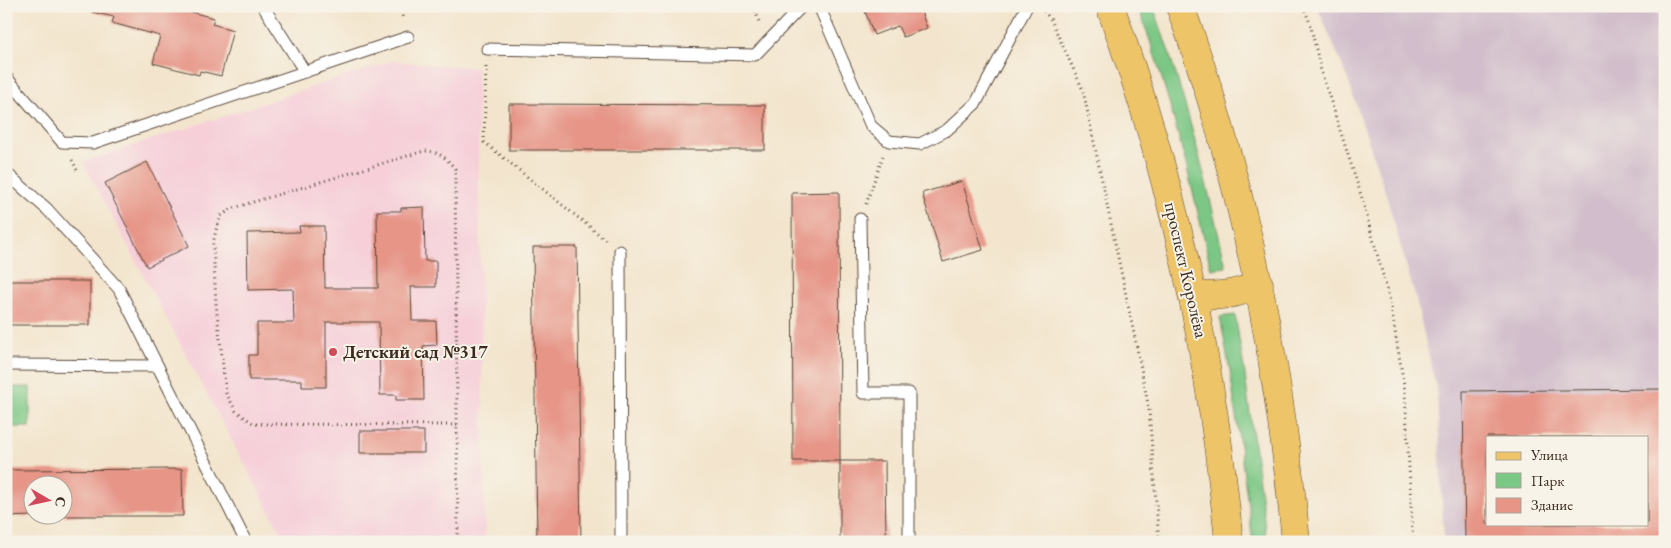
<svg xmlns="http://www.w3.org/2000/svg" width="1671" height="548" font-family="'EB Garamond',serif">
	<style>
		.built { fill: #f6cfd9 }
		.industrial { fill: #d1bdcb; fill-rule: evenodd }
		.green { fill: #7bc785; stroke: #5b7852 }
		.building { fill: #e69587; fill-rule: evenodd }
		.lines { fill: none; stroke-linecap: round; stroke-linejoin: round }
		.service-casing { stroke: #574638; stroke-width: 13 }
		.primary-casing { stroke: #574638; stroke-width: 29 }
		.path { stroke: #574638; stroke-width: 3; stroke-dasharray: 1 4; stroke-linecap: butt }
		.service { stroke: #fff; stroke-width: 11 }
		.primary { stroke: #eec469; stroke-width: 28 }
		.poi-dot { fill: #d1495b; stroke: #f7f3e8; stroke-width: 2 }
		.labels { text-anchor: middle; stroke-width: 4; stroke-linejoin: round; paint-order: stroke }
		.street-label { font-size: 18px; fill: #3b2a1e; stroke: #f7f3e8 }
		.poi-label { font-size: 18px; font-weight: bold; fill: #3b2a1e; stroke: #f7f3e8; text-anchor: start }
	</style>
	<rect width="100%" height="100%" fill="#f7f3e8"/>
	<filter id="ink" filterUnits="userSpaceOnUse"><feTurbulence type="fractalNoise" baseFrequency=".02" numOctaves="2"/><feDisplacementMap in="SourceGraphic" scale="10" xChannelSelector="R" yChannelSelector="G"/><feConvolveMatrix kernelMatrix="1 2 1 2 8 2 1 2 1" color-interpolation-filters="sRGB"/></filter>
	<filter id="wash" filterUnits="userSpaceOnUse"><feTurbulence type="fractalNoise" baseFrequency=".0096" numOctaves="4" result="noise"/><feDisplacementMap in="SourceGraphic" scale="20" xChannelSelector="R" yChannelSelector="G"/><feGaussianBlur stdDeviation="1.12" result="paint"/><feColorMatrix in="noise" values="0 0 0 0 0 0 0 0 0 0 0 0 0 0 0 0 0 1.4 0 .05"/><feComposite in="paint" operator="in"/></filter>
	<g filter="url(#wash)">
		<rect width="100%" height="100%" fill="#f3e5cd"/>
		<!-- built -->
		<path class="built" d="M392,61L477,68L485,542H286L83,162Z"/>
		<!-- industrial -->
		<path class="industrial" d="M1317,6H1665V542H1444L1437,392L1416,299L1385,191L1346,74ZM1487,437H1647V524H1487Z"/>
		<!-- green -->
		<path class="green" d="M1138,6H1153C1184,91 1206,179 1226,267L1211,269C1191,180 1169,92 1138,6Z
			M1235,315L1244,368L1267,542H1253L1230,371L1220,317Z
			M6,387H30V427H6Z"/>
		<g id="blocks">
			<!-- building -->
			<path class="building" d="M94,6H167L214,18L212,24L233,30L221,76L200,71L199,75L153,63L160,36L112,23L114,17L92,12Z
				M863,6H919L927,28L903,37L898,26L874,35Z
				M509,104L765,105V150H509Z
				M147,162L189,246L147,267L105,183Z
				M962,181L983,250L943,262L922,193Z
				M839,192L840,461H793L792,193Z
				M424,207L425,261H436V287H411L412,321H436L437,345L423,346L424,400H396V395H380L379,322H326V387H302V380H249V355H257V323H294L293,289L248,290L247,233L300,232L299,226H324L325,288H378L377,211H401V208Z
				M533,247H577L581,542H537Z
				M6,281H90V325H6Z
				M1665,389V542H1465L1463,391ZM1487,437H1647V524H1487Z
				M360,431H424V453H360Z
				M840,461H885L886,542H840Z
				M182,469L183,516H62V486H32V516L6,517V470Z"/>
		</g>
	</g>
	<g filter="url(#ink)">
		<use href="#blocks" fill-opacity="0" stroke="#574638" stroke-width="1"/>
		<g class="lines">
			<defs>
				<path id="service" d="M263,6L305,72
					M819,6L871,126L889,141L920,144L947,130L976,103L1027,6
					M487,49L755,55L802,6
					M6,77L62,142L93,143L408,37
					M6,173L47,209L119,289L246,542
					M860,219L863,393H909V542
					M620,251L621,542
					M6,365L158,366"/>
				<path id="primary" d="M1110,6C1174,182 1212,356 1229,542
					M1180,6C1243,179 1279,359 1296,542
					M1193,295C1217,297 1237,295 1259,284"/>
			</defs>
			<!-- service casing -->
			<use href="#service" class="service-casing"/>
			<!-- primary casing -->
			<use href="#primary" class="primary-casing"/>
			<!-- path -->
			<path class="path" d="M400,6L403,19
				M754,6L760,25
				M1303,6L1310,23L1321,71L1361,195L1390,301L1405,391L1413,542
				M1044,11L1051,20L1083,90L1137,348L1149,409L1159,542
				M486,67L484,142L606,240
				M72,160L77,170
				M866,204L883,156
				M457,425L254,424L236,411L226,393L216,304L213,244L216,230L221,216L231,209L240,206L424,151C438,151 446,157 455,169L458,542"/>
			<!-- service -->
			<use href="#service" class="service"/>
			<!-- primary -->
			<use href="#primary" class="primary"/>
		</g>
	</g>
	<!-- markers -->
	<circle class="poi-dot" cx="333" cy="352" r="5"/>
	<g class="labels">
		<!-- street labels -->
		<g class="street-label">
			<text transform="translate(1186 270) rotate(77)" y="6">проспект Королёва</text>
		</g>
		<!-- poi labels -->
		<g class="poi-label">
			<text x="343" y="358">Детский сад №317</text>
		</g>
	</g>
	<!-- margin -->
	<rect width="1671" height="548" fill="none" stroke="#f7f3e8" stroke-width="25"/>
	<!-- legend -->
	<rect x="1486" y="436" width="162" height="90" fill="#f7f3e8" stroke="#aca397"/>
	<rect x="1496" y="452" width="25" height="8" fill="#eec469" stroke="#aca397"/>
	<text x="1531" y="460" font-size="15" fill="#3b2a1e">Улица</text>
	<rect x="1496" y="473" width="25" height="15" fill="#7bc785" stroke="#aca397"/>
	<text x="1531" y="486" font-size="15" fill="#3b2a1e">Парк</text>
	<rect x="1496" y="498" width="25" height="15" fill="#e69587" stroke="#aca397"/>
	<text x="1531" y="510" font-size="15" fill="#3b2a1e">Здание</text>
	<!-- north arrow -->
	<g transform="translate(48 500) rotate(99)"><circle r="24" fill="#f7f3e8" stroke="#aca397"/>
	<path d="M0-4L9 19L0 12L-9 19Z" fill="#d1495b"/>
	<text y="-8" font-size="14" font-weight="bold" text-anchor="middle" fill="#3b2a1e">С</text>
	</g>
</svg>
